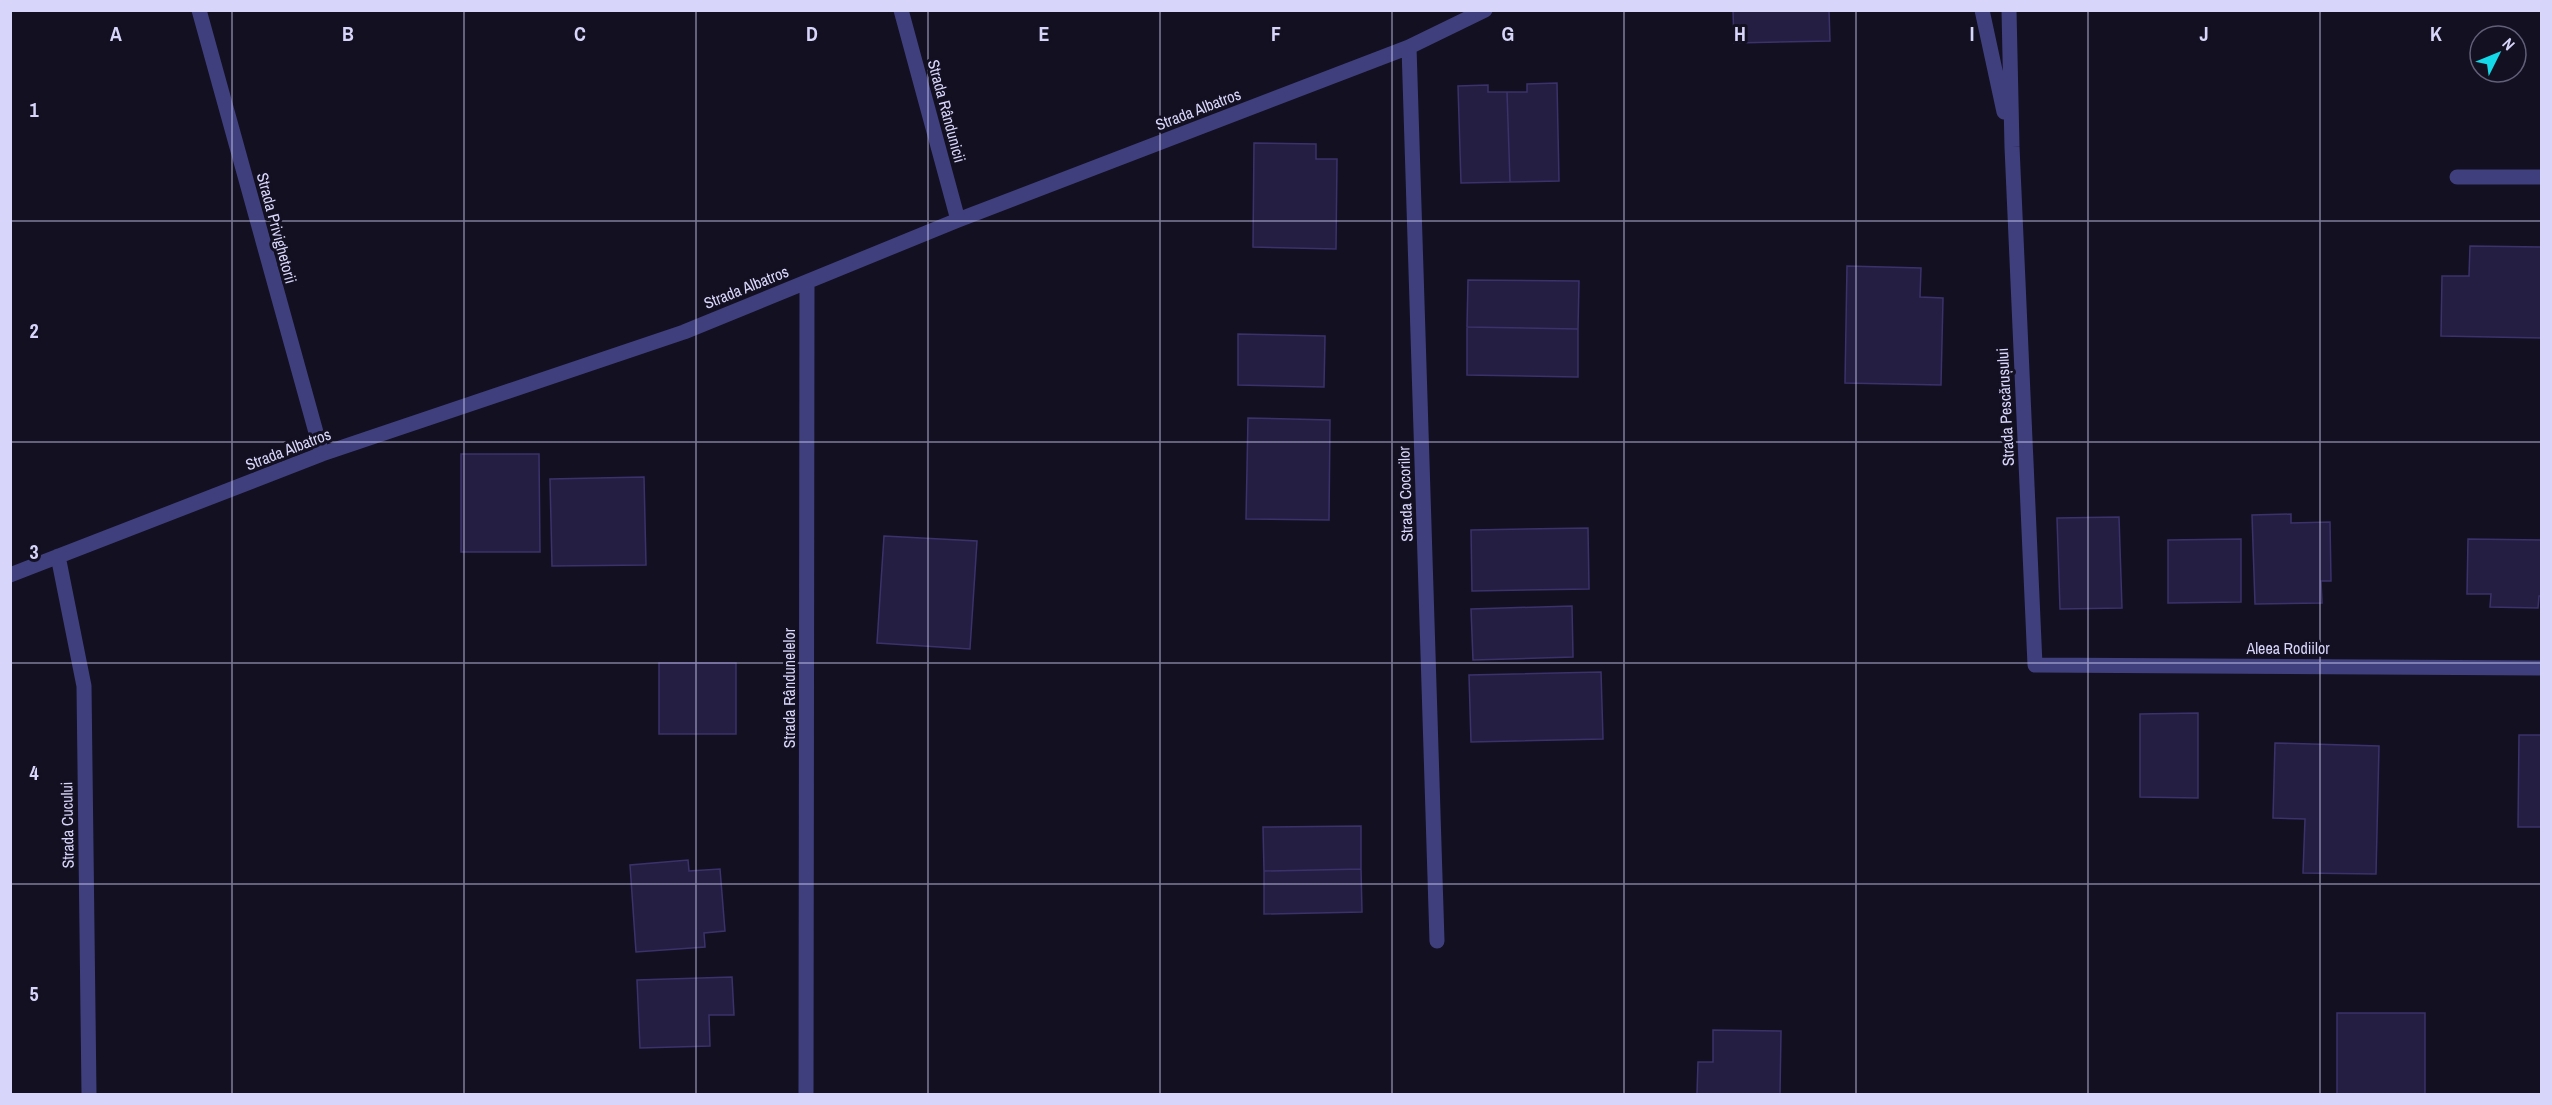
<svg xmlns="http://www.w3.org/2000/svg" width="2552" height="1105" font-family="'Archivo Narrow',sans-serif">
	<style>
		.building { fill: #241e42; stroke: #3b326b; stroke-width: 1.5 }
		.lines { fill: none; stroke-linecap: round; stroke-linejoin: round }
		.minor { stroke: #403f7d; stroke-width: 15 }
		.grid { fill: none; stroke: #d8d5fb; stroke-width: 1.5; stroke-opacity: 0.55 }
		.labels { text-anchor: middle; stroke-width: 6; stroke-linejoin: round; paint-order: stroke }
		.street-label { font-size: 16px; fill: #d8d5fb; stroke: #131022 }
		.grid-label { font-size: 20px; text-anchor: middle; font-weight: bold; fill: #d8d5fb; stroke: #131022; stroke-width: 6; stroke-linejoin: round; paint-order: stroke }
	</style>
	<rect width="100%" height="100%" fill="#131022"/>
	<!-- building -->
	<path class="building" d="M1733,10H1829L1830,41L1734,43Z
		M1557,83L1559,181L1510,182L1507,92H1527V84Z
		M1488,85V92H1507L1510,182L1461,183L1458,86Z
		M1254,143L1316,144V159H1337L1336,249L1253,247Z
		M2470,246L2542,247V338L2441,336L2442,276H2469Z
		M1847,266L1921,268L1920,297L1943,298L1941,385L1845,383Z
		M1468,280L1579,281L1578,329L1467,327Z
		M1467,327L1578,329V377L1467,375Z
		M1238,334L1325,336L1324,387L1238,385Z
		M1248,418L1330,420L1329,520L1246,519Z
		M461,454H539L540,552H461Z
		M644,477L646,565L552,566L550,479Z
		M2291,514V523L2330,522L2331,581H2321L2322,603L2255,604L2252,515Z
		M2119,517L2122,608L2060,609L2057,518Z
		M1588,528L1589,589L1472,591L1471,530Z
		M884,536L977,541L970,649L877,643Z
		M2241,539V602L2168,603V540Z
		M2468,539L2542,540V596H2539L2538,608L2490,607L2491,594H2467Z
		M1572,606L1573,657L1473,660L1471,609Z
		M659,663H736V734H659Z
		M1601,672L1603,739L1471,742L1469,675Z
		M2198,713V798L2140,797V714Z
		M2519,735H2542V827H2518Z
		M2275,743L2379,746L2376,874L2303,873L2305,819L2273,818Z
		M1361,826V869L1264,871L1263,827Z
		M688,860L689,871L720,869L725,931L704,933L705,947L636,952L630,865Z
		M1361,869L1362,912L1264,914V871Z
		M732,977L734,1015H709L710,1046L640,1048L637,980Z
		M2337,1013H2425V1094H2337Z
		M1713,1030L1781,1031L1780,1094H1697L1698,1062H1713Z"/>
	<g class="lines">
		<!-- minor -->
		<path class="minor" d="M199,10L322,454
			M901,10L958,220
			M1982,10L2004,112
			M2009,10L2012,147L2035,665L2542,668
			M1409,47L1437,941
			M2457,177H2542
			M58,556L84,686L89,1094
			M10,575L322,454L684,332L958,220L1409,47L1485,10
			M806,1094L807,282"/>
	</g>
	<!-- grid -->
	<path class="grid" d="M232,10V1094M464,10V1094M696,10V1094M928,10V1094M1160,10V1094M1392,10V1094M1624,10V1094M1856,10V1094M2088,10V1094M2320,10V1094M10,221H2542M10,442H2542M10,663H2542M10,884H2542"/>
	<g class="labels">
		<!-- street labels -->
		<g class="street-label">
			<text transform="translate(1198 109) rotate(-21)" y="6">Strada Albatros</text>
			<text transform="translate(947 111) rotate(75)" y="6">Strada Rândunicii</text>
			<text transform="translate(277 228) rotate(75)" y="6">Strada Privighetorii</text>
			<text transform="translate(746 287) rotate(-22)" y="6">Strada Albatros</text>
			<text transform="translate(2005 407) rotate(-93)" y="6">Strada Pescărușului</text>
			<text transform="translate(288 449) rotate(-21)" y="6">Strada Albatros</text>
			<text transform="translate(1405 494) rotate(-92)" y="6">Strada Cocorilor</text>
			<text x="2288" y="654">Aleea Rodiilor</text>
			<text transform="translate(789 688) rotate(-90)" y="6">Strada Rândunelelor</text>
			<text transform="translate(67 825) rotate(-91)" y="6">Strada Cucului</text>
		</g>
	</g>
	<g class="grid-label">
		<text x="116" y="41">A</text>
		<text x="348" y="41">B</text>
		<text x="580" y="41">C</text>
		<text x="812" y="41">D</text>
		<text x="1044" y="41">E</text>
		<text x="1276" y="41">F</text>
		<text x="1508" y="41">G</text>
		<text x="1740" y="41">H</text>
		<text x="1972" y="41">I</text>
		<text x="2204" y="41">J</text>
		<text x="2436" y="41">K</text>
		<text x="34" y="117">1</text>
		<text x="34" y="338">2</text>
		<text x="34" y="559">3</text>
		<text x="34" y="780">4</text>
		<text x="34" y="1001">5</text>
	</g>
	<!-- border -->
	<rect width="2552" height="1105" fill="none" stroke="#d8d5fb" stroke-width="24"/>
	<!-- north arrow -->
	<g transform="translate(2498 54) rotate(47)"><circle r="28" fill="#131022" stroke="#625f79" stroke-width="1.5"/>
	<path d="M0-4.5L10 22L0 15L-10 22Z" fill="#14d9e8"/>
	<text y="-9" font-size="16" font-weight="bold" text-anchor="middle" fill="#d8d5fb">N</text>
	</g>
</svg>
